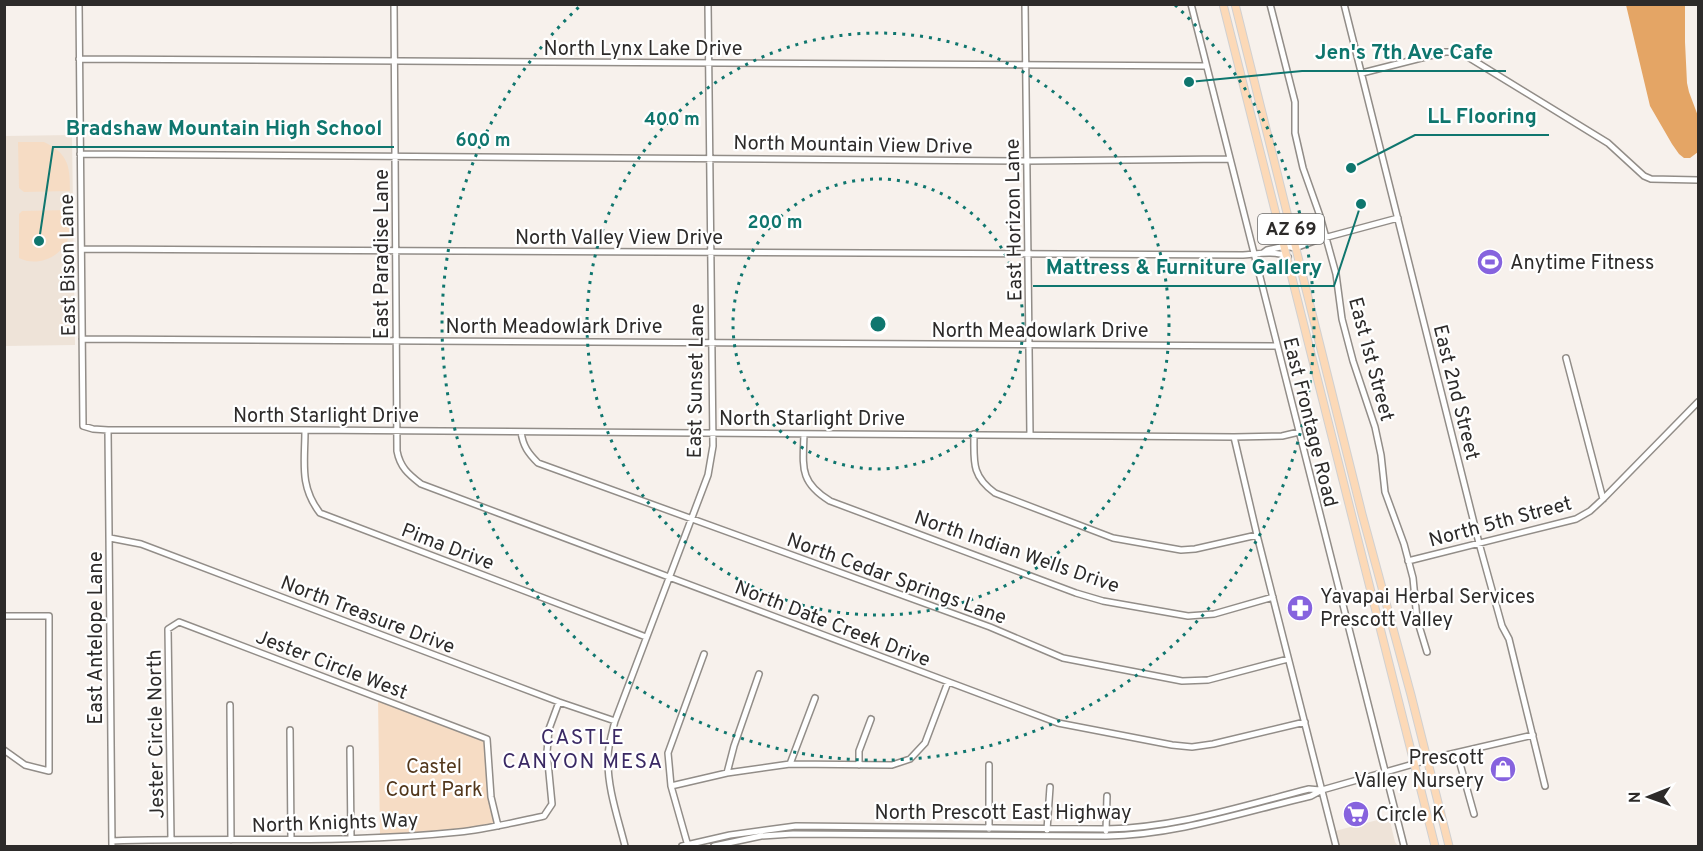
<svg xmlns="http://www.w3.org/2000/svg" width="1703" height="851" font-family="Overpass,sans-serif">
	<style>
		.built { fill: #eee3d8 }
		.green { fill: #f6dcc4 }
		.water { fill: #e4a565 }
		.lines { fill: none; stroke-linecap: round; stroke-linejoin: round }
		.minor-casing { stroke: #928d88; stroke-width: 8 }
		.major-casing { stroke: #d1d0d0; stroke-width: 9 }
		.minor { stroke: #fff; stroke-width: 5 }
		.major { stroke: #fcd9b7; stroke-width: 7 }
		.ring { fill: none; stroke: #0f766e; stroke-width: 3; stroke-dasharray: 3 6 }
		.labels { text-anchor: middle; stroke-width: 4.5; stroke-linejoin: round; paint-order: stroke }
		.shield { fill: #fff; stroke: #6c6b6a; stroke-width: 1.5 }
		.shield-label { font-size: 18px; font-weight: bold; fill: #2d2b2a }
		.street-label { font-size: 20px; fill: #2d2b2a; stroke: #fff }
		.poi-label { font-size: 20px; fill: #2d2b2a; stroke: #fff; text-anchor: start }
		.park-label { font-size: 20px; fill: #52371c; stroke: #fff }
		.neighbourhood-label { font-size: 21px; letter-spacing: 1.5px; fill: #3a2964; stroke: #fff }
		.centre { fill: #0f766e; stroke: #fff; stroke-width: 3 }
		.ring-label { font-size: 18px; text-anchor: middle; font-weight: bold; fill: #0f766e; stroke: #fff; stroke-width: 4.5; stroke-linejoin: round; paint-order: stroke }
		.leader { fill: none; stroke: #0f766e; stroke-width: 2 }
		.callout-dot { fill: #0f766e; stroke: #fff; stroke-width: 2 }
		.callout-label { font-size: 21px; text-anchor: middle; font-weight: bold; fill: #0f766e; stroke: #fff; stroke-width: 4.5; stroke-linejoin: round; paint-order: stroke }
	</style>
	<rect width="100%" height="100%" fill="#f7f1ec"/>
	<!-- built -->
	<path class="built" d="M72,135L75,345L5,346L4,136Z
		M1389,817L1395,842L1398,846H1339L1335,831Z"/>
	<!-- green -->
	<path class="green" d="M44,142C69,154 70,167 70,191L24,192L19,188L18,142Z
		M69,210C71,220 72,229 68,239C60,258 37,267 19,258V214L22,211Z
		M378,698L487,739L498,826L380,836Z"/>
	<!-- water -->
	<path class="water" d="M1626,5H1685V42L1687,83L1689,92L1698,116V152L1690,158H1684L1679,154L1672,144L1650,106Z"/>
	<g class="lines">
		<defs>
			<path id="minor" d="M79,4L83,426L93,429L108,430H305L1234,437L1282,436L1299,432
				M394,4L397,451C400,467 408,474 421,484L1058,723L1172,745L1192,747L1213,744L1305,722
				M1025,4L1030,435
				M1191,4L1404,846
				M1270,4L1295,102V133L1303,168L1320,216L1336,274L1342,319L1353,361L1375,427L1381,455L1385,492L1404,544L1413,578L1417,619L1427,652
				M1344,4L1479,543L1502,626L1509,639L1545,786
				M79,59L1206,66
				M1362,73L1445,52H1458L1468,57L1608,143L1644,176L1651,179L1698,180
				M80,154L1026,161L1229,159
				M1294,234L1299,239H1312
				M82,249L1243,255C1257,254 1275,250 1288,257
				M1263,253L1267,250L1285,246L1295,248L1320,239L1398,218
				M82,339L1277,346
				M1566,358L1603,499
				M108,430L112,846
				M305,430C305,462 299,486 320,513L646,637
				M521,432C523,446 528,453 538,463L990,627L1063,658L1182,681L1208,680L1288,659
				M804,434C803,467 799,482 830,501L1076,593L1103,601L1188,616L1214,614L1273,597
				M974,434C974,461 971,476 995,493L1113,538L1181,550L1195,549L1257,535
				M1234,437L1257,535L1336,846
				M110,538L141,544L559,702L615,721
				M1408,561L1576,519L1590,511L1603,499L1698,402
				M4,616H49V771L25,765L4,750
				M230,705L231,840
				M290,730L291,839
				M350,749L351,838
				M1457,753L1474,814
				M790,764L815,698
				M859,765V751L871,719
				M989,765V829
				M727,773L734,746L759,674
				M671,786L727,773L790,764L892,765L910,759L925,743L948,682
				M1047,830L1050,787
				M1106,831L1107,796
				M171,839L168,629L179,622L487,739L491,797L498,826
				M112,841C228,837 344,844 459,832C488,829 516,822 544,816L552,804L547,752L549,729L559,702
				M625,846C618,818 607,787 608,758C608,745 612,733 615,721L708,475L713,446L708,4
				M682,846L730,835L796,826L1106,829C1176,828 1242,806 1309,789L1320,790
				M688,846L671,786L668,753L704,654
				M714,846L761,836L793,834L1106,836C1176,835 1243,812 1311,796L1322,790L1438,757L1533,735"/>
			<path id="major" d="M1223,4L1435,846
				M1235,4L1362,514L1411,695L1449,846"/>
		</defs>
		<!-- minor casing -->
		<use href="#minor" class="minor-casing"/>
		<!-- major casing -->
		<use href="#major" class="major-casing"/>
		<!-- minor -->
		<use href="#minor" class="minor"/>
		<!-- major -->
		<use href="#major" class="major"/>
	</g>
	<!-- distance rings -->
	<g class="ring">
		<circle cx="878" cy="324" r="145"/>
		<circle cx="878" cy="324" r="291"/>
		<path d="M1175 5A436 436 0 1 1 581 5"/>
	</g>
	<!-- icons -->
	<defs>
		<symbol id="stadium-disc" viewBox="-11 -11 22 22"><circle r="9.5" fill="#8663de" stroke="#fff"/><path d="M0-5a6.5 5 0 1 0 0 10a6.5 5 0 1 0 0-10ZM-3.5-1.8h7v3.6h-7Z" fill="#fff"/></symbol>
		<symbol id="pharmacy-disc" viewBox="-11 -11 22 22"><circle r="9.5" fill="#8663de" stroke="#fff"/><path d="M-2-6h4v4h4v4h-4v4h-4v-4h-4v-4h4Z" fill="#fff"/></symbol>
		<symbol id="shop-disc" viewBox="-11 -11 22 22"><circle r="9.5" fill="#8663de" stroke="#fff"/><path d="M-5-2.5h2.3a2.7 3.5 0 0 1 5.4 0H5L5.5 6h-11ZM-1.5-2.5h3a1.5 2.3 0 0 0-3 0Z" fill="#fff"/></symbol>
		<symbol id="supermarket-disc" viewBox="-11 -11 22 22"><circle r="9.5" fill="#8663de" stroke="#fff"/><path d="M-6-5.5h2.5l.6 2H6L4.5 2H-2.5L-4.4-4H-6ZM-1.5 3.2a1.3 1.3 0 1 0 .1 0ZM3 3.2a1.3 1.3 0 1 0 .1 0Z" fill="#fff"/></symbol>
	</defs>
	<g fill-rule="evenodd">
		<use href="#stadium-disc" x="1475" y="247" width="30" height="30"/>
		<use href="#pharmacy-disc" x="1285" y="593" width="30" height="30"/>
		<use href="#shop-disc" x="1488" y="754" width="30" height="30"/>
		<use href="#supermarket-disc" x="1341" y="799" width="30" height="30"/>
	</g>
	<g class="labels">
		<!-- shield labels -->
		<rect class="shield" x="1258" y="214" width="66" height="30" rx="4.5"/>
		<g class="shield-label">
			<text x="1291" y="235">AZ 69</text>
		</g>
		<!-- street labels -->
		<g class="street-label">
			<text x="643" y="55">North Lynx Lake Drive</text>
			<text transform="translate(853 144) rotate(1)" y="7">North Mountain View Drive</text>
			<text transform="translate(1013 220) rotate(-91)" y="7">East Horizon Lane</text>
			<text x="619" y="244">North Valley View Drive</text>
			<text transform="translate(381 254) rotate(-90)" y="7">East Paradise Lane</text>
			<text transform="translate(67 265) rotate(-91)" y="7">East Bison Lane</text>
			<text x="554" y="333">North Meadowlark Drive</text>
			<text x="1040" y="337">North Meadowlark Drive</text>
			<text transform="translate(1372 359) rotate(75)" y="7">East 1st Street</text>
			<text transform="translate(695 381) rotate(-89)" y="7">East Sunset Lane</text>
			<text transform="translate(1457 392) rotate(76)" y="7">East 2nd Street</text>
			<text x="326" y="422">North Starlight Drive</text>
			<text x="812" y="425">North Starlight Drive</text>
			<text transform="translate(1311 422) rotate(76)" y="7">East Frontage Road</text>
			<text transform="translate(1500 521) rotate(-15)" y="7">North 5th Street</text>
			<text transform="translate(448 546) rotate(21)" y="7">Pima Drive</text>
			<text transform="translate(1017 551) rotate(19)" y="7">North Indian Wells Drive</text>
			<text transform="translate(897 578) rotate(20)" y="7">North Cedar Springs Lane</text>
			<text transform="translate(368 614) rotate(21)" y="7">North Treasure Drive</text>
			<text transform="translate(833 623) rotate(21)" y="7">North Date Creek Drive</text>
			<text transform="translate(95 638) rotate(-90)" y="7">East Antelope Lane</text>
			<text transform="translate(332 664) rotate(21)" y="7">Jester Circle West</text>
			<text transform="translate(155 734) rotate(-91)" y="7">Jester Circle North</text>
			<text x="1003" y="819">North Prescott East Highway</text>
			<text transform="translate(335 822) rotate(-2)" y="7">North Knights Way</text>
		</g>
		<!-- poi labels -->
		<g class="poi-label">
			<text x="1510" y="269">Anytime Fitness</text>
			<text x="1320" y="603">Yavapai Herbal Services<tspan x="1320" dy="23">Prescott Valley</tspan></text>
			<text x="1484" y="764" text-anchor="end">Prescott<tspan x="1484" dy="23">Valley Nursery</tspan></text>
			<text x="1376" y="821">Circle K</text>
		</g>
		<!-- park labels -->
		<g class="park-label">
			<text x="434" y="773">Castel<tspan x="434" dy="23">Court Park</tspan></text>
		</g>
		<!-- neighbourhood labels -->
		<g class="neighbourhood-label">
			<text x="583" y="744">CASTLE<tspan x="583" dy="24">CANYON MESA</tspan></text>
		</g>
	</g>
	<circle cx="878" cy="324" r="9" class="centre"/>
	<g class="ring-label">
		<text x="672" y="125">400 m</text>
		<text x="483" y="146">600 m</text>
		<text x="775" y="228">200 m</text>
	</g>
	<!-- callouts -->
	<path class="leader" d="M1189 82L1302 71H1506M1351 168L1415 135H1549M39 241L53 147H394M1361 204L1334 286H1033"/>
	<g class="callout-dot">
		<circle cx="1189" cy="82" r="6"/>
		<circle cx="1351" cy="168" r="6"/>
		<circle cx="39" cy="241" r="6"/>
		<circle cx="1361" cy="204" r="6"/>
	</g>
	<g class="callout-label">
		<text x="1404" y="59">Jen's 7th Ave Cafe</text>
		<text x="1482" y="123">LL Flooring</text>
		<text x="224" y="135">Bradshaw Mountain High School</text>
		<text x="1184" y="274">Mattress &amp; Furniture Gallery</text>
	</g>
	<!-- border -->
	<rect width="1703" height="851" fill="none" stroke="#2d2b2a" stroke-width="12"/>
	<!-- north arrow -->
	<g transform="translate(1649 797) rotate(269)" stroke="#ffffff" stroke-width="4.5" paint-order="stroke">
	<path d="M0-4.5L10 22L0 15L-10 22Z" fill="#2d2b2a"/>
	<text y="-9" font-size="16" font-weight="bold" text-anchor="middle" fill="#2d2b2a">N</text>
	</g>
</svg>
